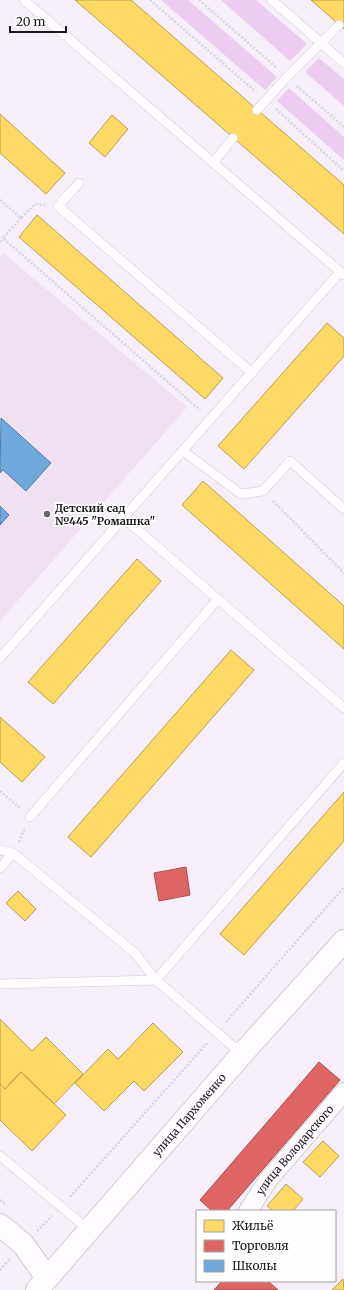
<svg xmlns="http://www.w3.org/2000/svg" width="344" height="1290" font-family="Merriweather,serif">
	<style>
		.built { fill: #efe1f2 }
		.green { fill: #eccdf1 }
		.homes { fill: #ffd966; stroke: #bb9f50 }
		.shops { fill: #e06666; stroke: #a64f50 }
		.schools { fill: #6fa8dc; stroke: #567da3 }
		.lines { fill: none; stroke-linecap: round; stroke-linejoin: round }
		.lane-casing { stroke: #d1cbd2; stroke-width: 10 }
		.street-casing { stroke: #d1cbd2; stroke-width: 20 }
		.secondary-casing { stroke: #d1cbd2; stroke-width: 24 }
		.path { stroke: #d9d7d9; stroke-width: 2.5; stroke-dasharray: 2 2; stroke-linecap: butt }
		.lane { stroke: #fefcfe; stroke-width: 9 }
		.street { stroke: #fefcfe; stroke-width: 18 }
		.secondary { stroke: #fefcfe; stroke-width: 22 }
		.poi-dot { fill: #69636a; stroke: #fefefe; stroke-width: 1.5 }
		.labels { text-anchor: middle; stroke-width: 4; stroke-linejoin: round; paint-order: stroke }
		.poi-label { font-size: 11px; font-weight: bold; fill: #1d181e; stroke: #fefefe; text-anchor: start }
		.street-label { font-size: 11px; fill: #1d181e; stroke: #fefefe }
	</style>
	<rect width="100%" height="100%" fill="#f6eef8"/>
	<!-- built -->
	<path class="built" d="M3,253L187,407L0,621V256Z"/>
	<!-- green -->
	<path class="green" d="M161,0H188L277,77L265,90Z
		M221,0H256L307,44L290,61Z
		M319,58L344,79V106L305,72Z
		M289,88L344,137V160L277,101Z"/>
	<!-- homes -->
	<path class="homes" d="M75,0H131L344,185V234Z
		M311,0H344V29Z
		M0,114L65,173L46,194L0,153Z
		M112,115L128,129L105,157L89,143Z
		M37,215L223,378L205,399L19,237Z
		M327,323L344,338V356L244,469L218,446Z
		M203,481L344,606V649L182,505Z
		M137,559L161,581L53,704L28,682Z
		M231,650L254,670L91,857L68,837Z
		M0,717L45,757L22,782L0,762Z
		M344,792V841L244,955L220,934Z
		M18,891L36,909L25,921L6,903Z
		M0,1019L32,1051L46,1037L83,1074L54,1104L21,1072L5,1089L0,1084Z
		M153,1023L183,1052L144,1091L134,1081L104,1111L75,1083L108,1049L118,1059Z
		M21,1072L66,1115L32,1151L0,1120V1084L5,1089Z
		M323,1141L339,1156L320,1177L303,1162Z
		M286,1184L303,1199L293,1211H273L267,1206Z
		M343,1279L344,1290H332Z"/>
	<!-- shops -->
	<path class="shops" d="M186,867L190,895L159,901L154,873Z
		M319,1062L340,1080L227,1211H212L200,1200Z
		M222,1281H268L278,1290H214Z"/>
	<!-- schools -->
	<path class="schools" d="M1,418L51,463L26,491L3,470L0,473Z
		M0,506L9,515L0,525Z"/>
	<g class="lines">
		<defs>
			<path id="lane" d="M24,0L344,275
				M272,0L344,63
				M257,110L287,77L339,25
				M213,163L233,138
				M79,183L58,206L252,373
				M183,451L241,494L263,491L290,461L344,509
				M124,518L344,708
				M0,658L340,272
				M30,817L218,599
				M0,850L13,853L135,953L156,980L242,1054
				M0,868L13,853
				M0,984L156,980L344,763
				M0,1156L89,1230"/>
			<g id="street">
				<path id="s1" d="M248,1211L268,1180L344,1092"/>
			</g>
			<g id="secondary">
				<path d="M0,1225L23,1244L47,1278"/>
				<path id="s2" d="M37,1290L242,1054L344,941"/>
			</g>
		</defs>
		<!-- lane casing -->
		<use href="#lane" class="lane-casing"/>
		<!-- street casing -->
		<use href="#street" class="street-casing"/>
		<!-- secondary casing -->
		<use href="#secondary" class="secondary-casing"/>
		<!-- path -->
		<path class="path" d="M150,0L256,92
			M199,0L277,68
			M297,86L344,127
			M276,109L344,171
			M0,200L21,218L35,204L45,205
			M21,218L3,238L200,410
			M0,242L3,238
			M273,501L344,573
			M0,791L21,809
			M19,842L25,828
			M226,1022L344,887
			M70,1197L208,1042
			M0,1200L6,1205
			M37,1231L52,1216
			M0,1270L10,1259"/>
		<!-- lane -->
		<use href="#lane" class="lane"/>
		<!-- street -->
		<use href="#street" class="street"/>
		<!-- secondary -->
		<use href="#secondary" class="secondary"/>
	</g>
	<!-- markers -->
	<circle class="poi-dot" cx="47" cy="514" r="4"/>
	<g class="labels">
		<!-- poi labels -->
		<g class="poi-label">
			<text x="55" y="512">Детский сад<tspan x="55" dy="13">№445 "Ромашка"</tspan></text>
		</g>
		<!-- street labels -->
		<g class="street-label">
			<text dy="4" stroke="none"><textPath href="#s2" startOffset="232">улица Пархоменко</textPath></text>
			<text dy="4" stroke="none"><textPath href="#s1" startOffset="77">улица Володарского</textPath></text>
		</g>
	</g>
	<!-- legend -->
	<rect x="196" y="1210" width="140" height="72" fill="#fefefe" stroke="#a4a2a4"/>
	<rect x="204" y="1220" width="20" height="12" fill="#ffd966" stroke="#a4a2a4"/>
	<text x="232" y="1230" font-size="12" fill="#1d181e">Жильё</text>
	<rect x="204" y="1240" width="20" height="12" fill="#e06666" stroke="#a4a2a4"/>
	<text x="232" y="1250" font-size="12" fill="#1d181e">Торговля</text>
	<rect x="204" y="1260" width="20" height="12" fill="#6fa8dc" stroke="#a4a2a4"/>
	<text x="232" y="1270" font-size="12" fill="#1d181e">Школы</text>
	<!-- scale -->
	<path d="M10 26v6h56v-6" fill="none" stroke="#1d181e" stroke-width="2"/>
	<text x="16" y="26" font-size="12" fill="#1d181e" stroke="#fefefe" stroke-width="3" paint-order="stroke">20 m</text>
</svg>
